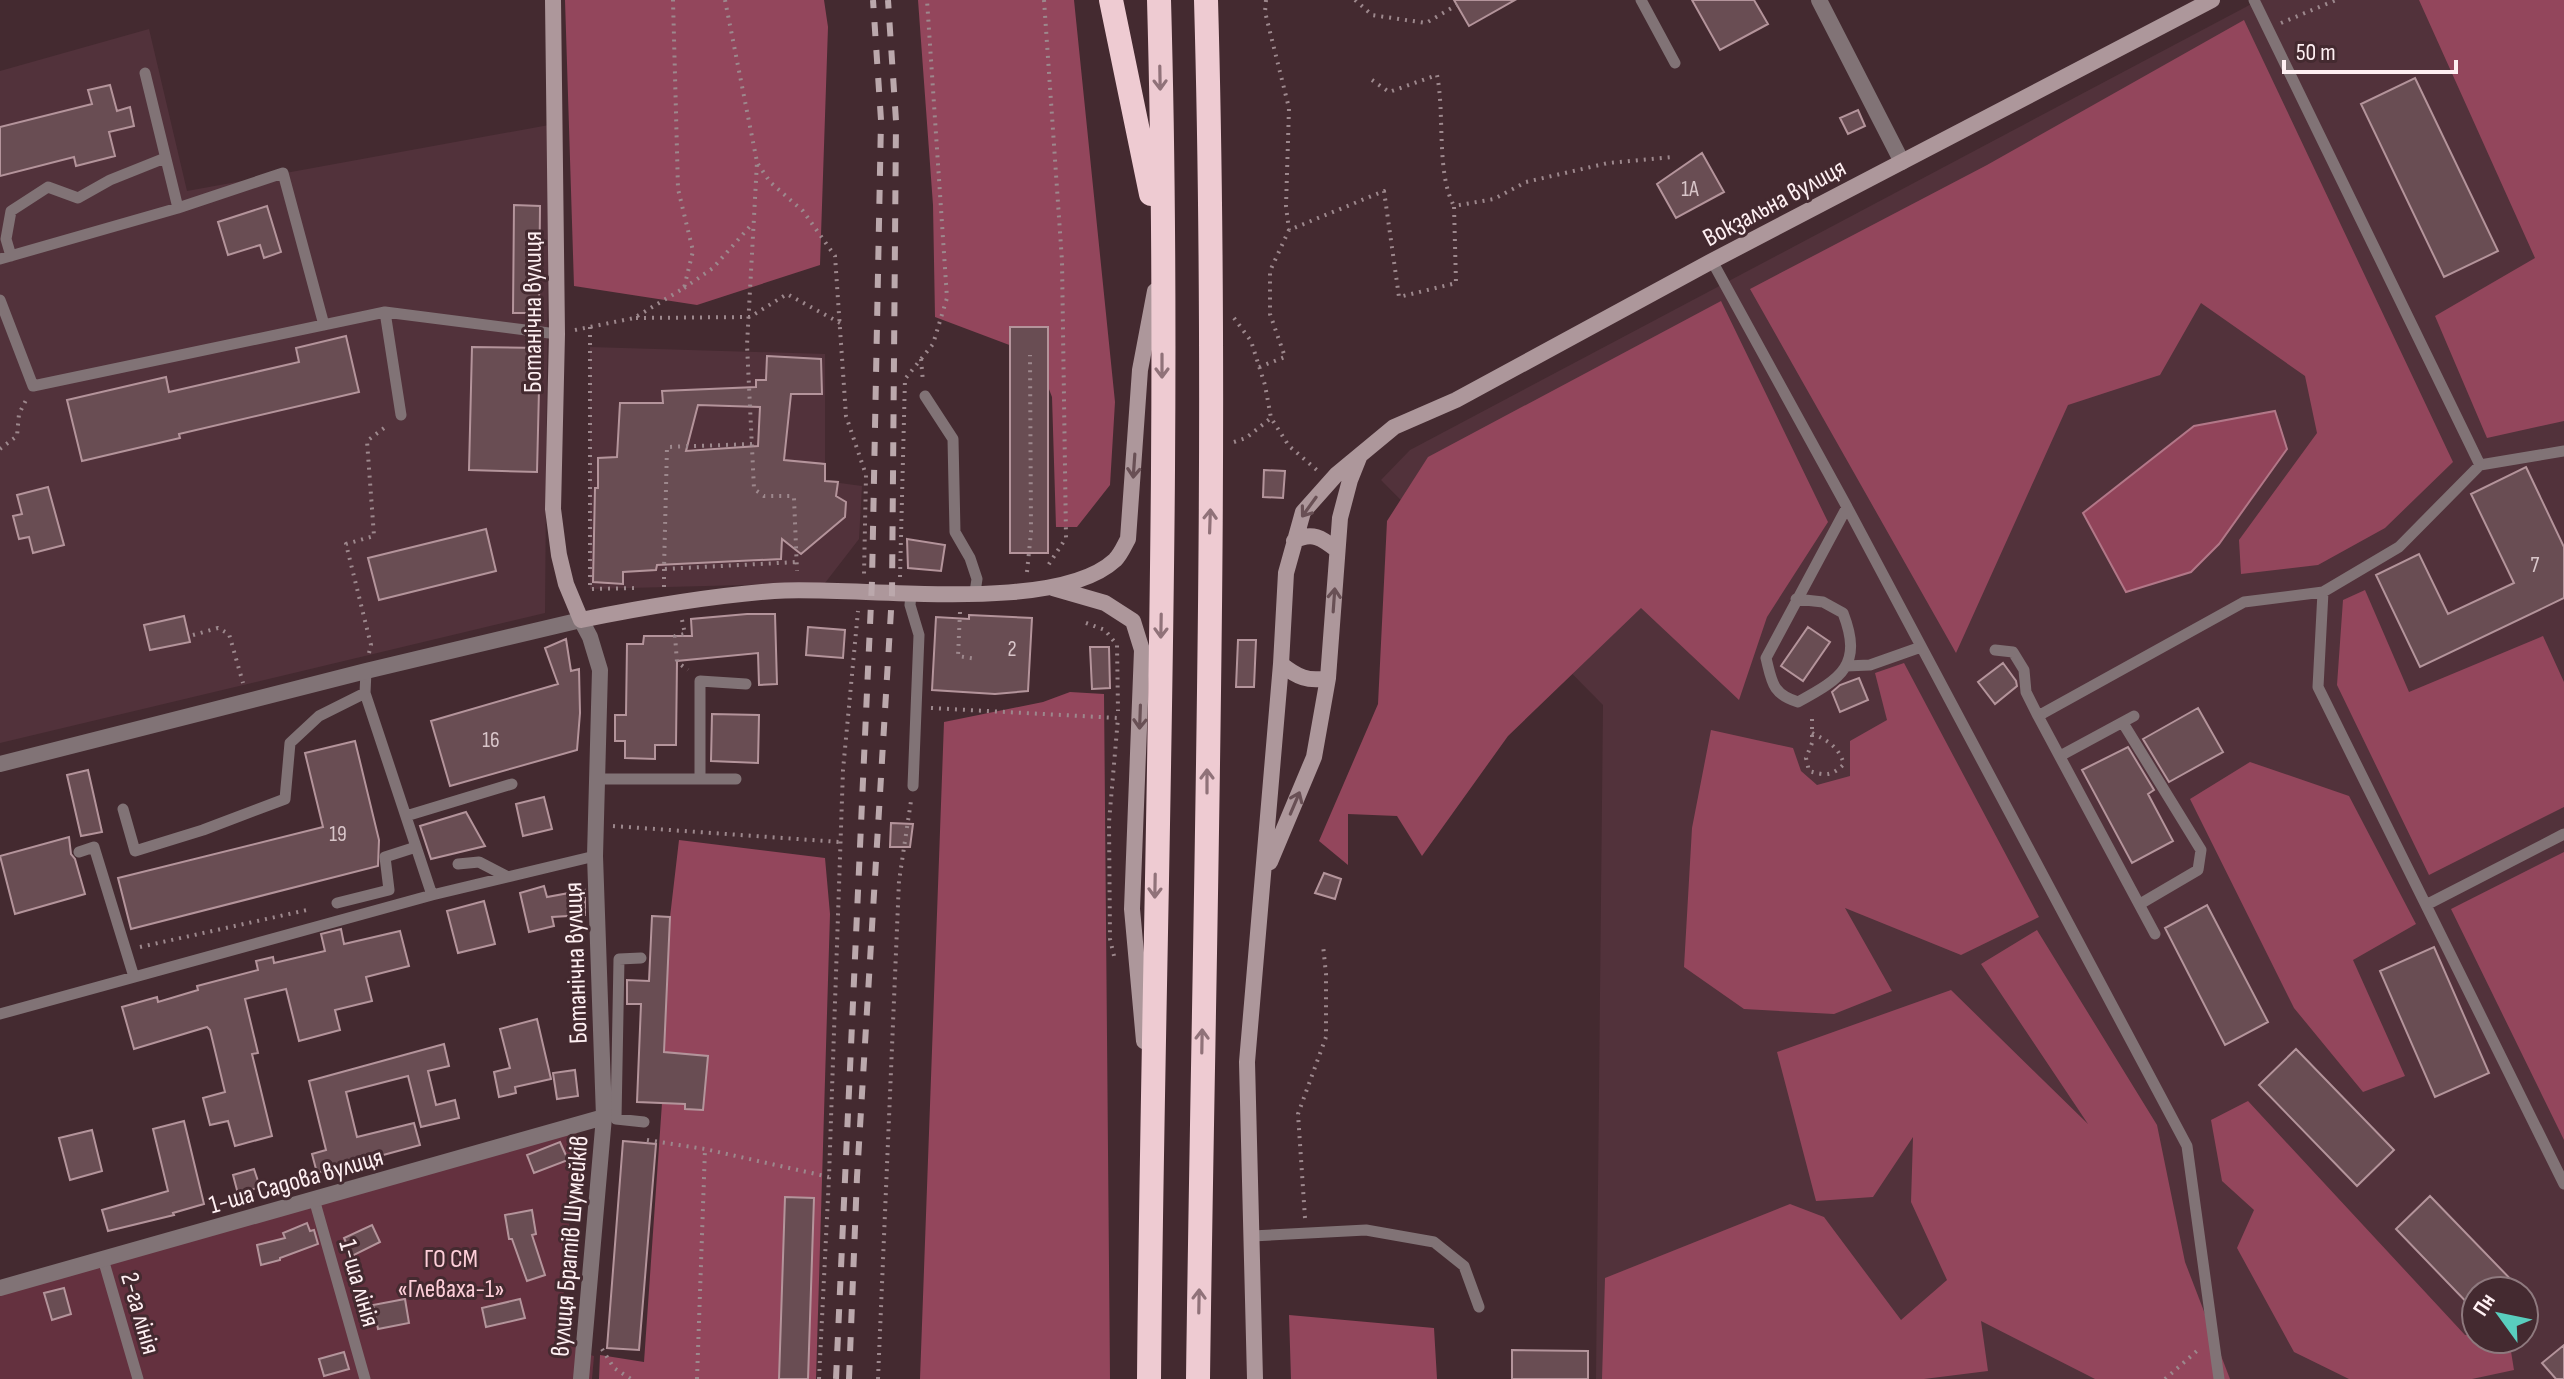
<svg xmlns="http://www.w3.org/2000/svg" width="2564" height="1379" font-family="'Sofia Sans Condensed',sans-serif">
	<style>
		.built { fill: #52323b; fill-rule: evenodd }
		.green { fill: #64313f }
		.forest { fill: #93465c }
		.water { fill: #91445a; stroke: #b27788; stroke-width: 2 }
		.building { fill: #694d53; stroke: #b4949b; stroke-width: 2; fill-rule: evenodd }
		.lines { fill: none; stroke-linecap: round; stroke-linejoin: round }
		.path { stroke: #9d888d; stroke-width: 4; stroke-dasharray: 2 6; stroke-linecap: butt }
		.lane { stroke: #817376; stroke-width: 11 }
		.street { stroke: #817376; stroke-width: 16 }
		.secondary { stroke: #ad979b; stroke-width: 16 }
		.highway { stroke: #eecbd2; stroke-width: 24 }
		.rail { stroke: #bba8ac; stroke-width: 6; stroke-dasharray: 14 14; stroke-linecap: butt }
		.oneway { stroke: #907279 }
		.oneway2 { stroke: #695055 }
		.labels { text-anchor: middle; stroke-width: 6; stroke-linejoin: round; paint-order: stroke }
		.number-label { font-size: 22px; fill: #d9c6ca }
		.street-label { font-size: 26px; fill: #feeff2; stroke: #442a30 }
		.park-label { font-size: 26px; fill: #fdced8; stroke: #442a30 }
	</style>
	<rect width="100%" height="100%" fill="#442a30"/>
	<!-- built -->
	<path class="built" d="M2259,0H2564V1379H1596L1603,705L1381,480L1410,450ZM2476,1291H2524V1339H2476Z
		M149,29L187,191L549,125L545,613L0,743V71Z
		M590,347L825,354V481L862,486L859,539L825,583L590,589Z"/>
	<!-- green -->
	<path class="green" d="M577,1128L561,1328L579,1352L594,1356L592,1379H0V1290Z"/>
	<!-- forest -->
	<path class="forest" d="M565,0H824L828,27L820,265L697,305L574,286Z
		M918,0H1074L1115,402L1110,485L1077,527H1056L1052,397L1036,355L935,317L933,205Z
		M2419,0H2564V421L2487,438L2435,316L2535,258Z
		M2244,20L2453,462L2385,528L2318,565L2241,574L2239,540L2317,433L2305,376L2201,303L2160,375L2068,405L1956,653L1750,289L1987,165Z
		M1721,301L1828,522L1767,617L1739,700L1641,608L1508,736L1422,856L1397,816L1348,814V865L1319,841L1378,704L1387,521L1428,457Z
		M2365,590L2409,692L2543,636L2564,682V807L2429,875L2337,685L2343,600Z
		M1904,663L2039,917L1961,955L1845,908L1892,991L1834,1014L1744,1009L1684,967L1692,828L1711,730L1793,748L1801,771L1817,785L1850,776V741L1887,720L1875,673Z
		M1070,692L1104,694L1110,1379H920L944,722L1043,702Z
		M2250,762L2349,796L2416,924L2353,960L2405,1076L2363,1092L2294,1008L2190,799Z
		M679,840L825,858L830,914L816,1379H599L600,1355L644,1362L662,1103L670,917Z
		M2564,852V1140L2451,909Z
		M2037,930L2157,1125L2185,1262L2230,1379H2095L1981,1321L1988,1371L1924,1379H1602L1605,1278L1790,1204L1824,1217L1901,1320L1947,1280L1911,1202L1913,1137L1873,1197L1816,1201L1777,1052L1951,990L2088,1124L1981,964Z
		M2248,1101L2465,1335H2476V1339H2509L2514,1370L2472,1379H2349L2294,1352L2237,1248L2254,1210L2222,1181L2211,1120Z
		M1289,1315L1434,1328L1437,1379H1291Z"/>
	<!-- water -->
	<path class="water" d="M2275,411L2287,449L2219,544L2191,572L2126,592L2083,513L2194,426Z"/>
	<!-- building -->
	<path class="building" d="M1454,0H1515L1469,26Z
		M1692,0H1754L1768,24L1720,50Z
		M2415,78L2498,251L2444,277L2361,104Z
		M110,85L117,111L130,107L134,126L109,132L115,156L76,166L74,157L0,176V127L92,104L88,90Z
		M1858,110L1865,126L1848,134L1840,118Z
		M1702,153L1724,192L1676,218L1657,184Z
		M514,205L540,206L539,313H513Z
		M267,206L281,252L264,258L260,245L228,255L218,222Z
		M1010,327H1048V553H1010Z
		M346,336L359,392L179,434L180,438L82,461L67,400L166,377L169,392L299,362L296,348Z
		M472,347L540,348L537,472L469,470Z
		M767,356L821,359L822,394H791L784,460L825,464V481L838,482L836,496L846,502L845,517L801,554L782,539L781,559L657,565L656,570L623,572V584L593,582L595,488H598V458L617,457L620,403H663L662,391L756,387V380H766ZM698,405L760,407L758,446L686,451Z
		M2526,467L2564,547V598L2420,667L2376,575L2419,554L2448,614L2514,583L2471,494Z
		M1264,470L1285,471L1283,498L1263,497Z
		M48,487L64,545L33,553L29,537L19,539L13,516L22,514L17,495Z
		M486,529L496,571L379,600L368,558Z
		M907,539L945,545L941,571L908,568Z
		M747,614H775L777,684L759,685L758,653L677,661L676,745H655V759L625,758V741H615V715H626L627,644H643L644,636H692L691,619Z
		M969,615L1032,618L1028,691L995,694L932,690L936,617L969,619Z
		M184,616L190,642L150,650L144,625Z
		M808,627L845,630L843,658L806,655Z
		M1808,627L1830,642L1803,681L1781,666Z
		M566,639L571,671L579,669L580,713L577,750L450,786L431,721L558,684L545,648Z
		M1238,640H1256L1254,687H1236Z
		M1090,647H1109L1110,688L1092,689Z
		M2003,663L2016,681L2017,686L1995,704L1978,682Z
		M1859,678L1868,700L1840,712L1832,692L1840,685Z
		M2198,708L2223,752L2169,782L2143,739Z
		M712,714L759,715L758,763L711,761Z
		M355,741L379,840L378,866L131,929L118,878L323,827L305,753Z
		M2128,747L2154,790L2148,794L2173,841L2132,863L2082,770Z
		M88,770L102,832L81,836L67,775Z
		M544,797L552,829L523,836L516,804Z
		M466,812L485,846L431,859L420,826Z
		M891,823L913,824L910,847H890Z
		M69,837L71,854L75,859L85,894L15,914L0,856Z
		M1324,873L1341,879L1335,899L1315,893Z
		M544,886L547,897L585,890V915L552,917L554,926L529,932L520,893Z
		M484,901L495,944L458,953L447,911Z
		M2207,905L2268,1022L2225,1045L2165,928Z
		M652,916L670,917L664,1052L708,1056L703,1110L685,1109V1104L637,1102L641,1004H627V980L649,981Z
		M341,929L344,944L400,931L409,966L366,977L372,1001L335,1010L340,1030L299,1041L286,989L245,999L258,1053L252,1054L272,1136L235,1146L228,1121L210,1125L203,1098L225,1092L210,1030L207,1027L134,1049L122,1007L157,997L158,1002L198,990L197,986L258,970L256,961L273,957L274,963L325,951L321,934Z
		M2434,947L2489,1073L2435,1097L2380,971Z
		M537,1019L551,1079L515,1087L516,1093L499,1097L494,1072L510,1068L500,1029Z
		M444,1044L449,1066L428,1071L436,1105L455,1100L459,1118L421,1127L408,1076L346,1092L357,1137L414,1123L420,1145L317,1173L312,1154L326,1150L309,1081Z
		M2296,1049L2394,1150L2357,1186L2259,1085Z
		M575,1070L578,1096L557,1099L553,1073Z
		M184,1121L204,1204L173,1213L174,1215L108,1231L102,1210L168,1191L153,1129Z
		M92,1130L102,1171L70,1180L59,1138Z
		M623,1141L656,1144L639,1350L607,1348Z
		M560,1142L568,1160L534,1173L527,1155Z
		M254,1169L260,1187L238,1194L233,1175Z
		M2430,1196L2522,1291H2476V1312L2396,1229Z
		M785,1197L814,1198L808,1379H779Z
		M532,1210L536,1234L532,1235L545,1275L527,1281L512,1239H509L505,1215Z
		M307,1223L310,1231L314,1230L318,1244L280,1258V1260L261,1265L257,1245L285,1238L283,1233Z
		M372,1225L380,1242L352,1256L344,1238Z
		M64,1288L71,1314L52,1320L44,1293Z
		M405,1299L409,1323L378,1329L373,1305Z
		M520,1299L525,1318L486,1327L482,1308Z
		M2564,1345V1379H2556L2542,1363Z
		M1512,1350L1588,1351V1379H1512Z
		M344,1352L349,1369L324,1376L319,1359Z"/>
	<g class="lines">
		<!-- path -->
		<path class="path" d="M725,0L757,162L747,345L754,489L764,496H792L794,498L797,571
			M1044,0L1062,261L1066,538L1047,567
			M1266,0L1265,12L1289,108L1286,206L1289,230
			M1355,0L1372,15L1426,23L1457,5
			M2281,23L2336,0
			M1372,80L1389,92L1437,75C1445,114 1436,173 1454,206
			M758,164L770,182L803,211L835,256L846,416L866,475L864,575
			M684,288L713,268L752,224
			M636,318L750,317L787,294L842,324
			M1234,318L1251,341L1265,385L1271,418L1289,446L1318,471
			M590,327V589L638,588
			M575,330L634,318L684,288L693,251L678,189L673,0
			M921,359L923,382
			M1259,367L1285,357L1270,314V271L1289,230L1384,191L1399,297L1456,283L1454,206L1494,199L1526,182L1608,163L1672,157
			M1234,442L1246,438L1271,418L1273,420
			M752,444L667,447L664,569L797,562
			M0,449L17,436L19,414L27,398
			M664,569V587
			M1027,572L1031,532L1030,355
			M900,577L905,379L933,344L947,298L927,0
			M960,612L958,656L977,659
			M682,620L685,634L675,636L677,662L688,670
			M1086,623L1105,630L1117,645L1118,711
			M193,635L218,628L229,634L243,683
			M369,653L371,645L346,544L374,536L367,441L388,425
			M931,708L1118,718L1109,822L1110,939L1115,960
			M1812,733C1828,741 1838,746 1844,764C1832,776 1826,776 1809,771L1806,758L1812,743V714
			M613,826L840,842
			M140,947L307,910
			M647,1140L705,1149L829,1177
			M1305,1218L1298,1114L1326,1037V974L1323,945
			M602,1349L614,1368L631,1379
			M697,1379L705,1149
			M819,1379L829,1177L843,770L858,611
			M878,1379L899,881L911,801
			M2165,1379L2198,1350"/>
		<!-- lane -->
		<path class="lane" d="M1641,0L1675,63
			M2254,0L2480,465L2564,451
			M178,208L283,173L324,325
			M11,256L6,239L11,211L48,187L78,198L110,180L165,158
			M0,259L178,208L145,73
			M1712,261L1847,507L1766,658C1772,682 1772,694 1798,702C1842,678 1863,665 1843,613L1823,602L1796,599
			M0,300L33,386L385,312L557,334
			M385,312L401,415
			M925,396L953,439L955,532L970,558L977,579L975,592
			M1847,507L2187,1146L2219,1379
			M2323,592L2318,687L2564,1184
			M911,594L910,605L919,635L913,786
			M1995,650L2013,652L2024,670L2026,692L2038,716
			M1846,666L1870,665L1921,647
			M366,671L365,693L432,895L595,856
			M2123,723L2201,850L2198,870L2140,904
			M2060,756L2134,716
			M598,779H736
			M700,779V681L746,684
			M123,809L135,851L203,830L285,799L290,743L319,716L365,693
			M406,816L512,784
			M79,852L94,847L134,977
			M458,864L479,862L506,876
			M337,903L389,890L385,857L416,847
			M2426,905L2564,834
			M2155,934L2038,716L2244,602L2323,592L2399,547L2480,465
			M641,958L619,959L616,1119L644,1122
			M0,1014L432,895
			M314,1199L365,1379
			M1252,1236L1366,1230L1434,1242L1464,1266L1479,1307
			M103,1259L138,1379"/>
		<!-- street -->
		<path class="street" d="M1819,0L1902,162
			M0,764L366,671L581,620L590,637L600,670L595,856L604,1117L581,1379
			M0,1288L604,1117"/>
		<!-- secondary -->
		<path class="secondary" d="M553,0L557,334L553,509L559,555L566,584L581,620C645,607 709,596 774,591C856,585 1055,616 1115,560C1121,554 1124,546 1128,539L1140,370L1155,291
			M1294,541C1312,531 1322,538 1337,550
			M1053,588L1105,603L1133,621L1142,650L1132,909L1144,1041
			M1281,664C1297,677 1308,682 1328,678
			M1270,862L1314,757L1328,678L1340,518L1350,480L1360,455
			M1255,1379L1247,1062L1281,664L1286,573L1303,512L1336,475L1394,427L1456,400L1712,261L2212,0"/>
		<!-- highway -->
		<path class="highway" d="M1111,0L1151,194
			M1149,1379C1153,919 1172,460 1159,0
			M1198,1379C1204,919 1219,459 1206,0"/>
		<!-- rail -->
		<path class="rail" d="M836,1379L872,581L881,120L873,0
			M849,1379L857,1177L892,594L896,121L888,0"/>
	</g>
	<!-- one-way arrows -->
	<defs><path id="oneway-shaft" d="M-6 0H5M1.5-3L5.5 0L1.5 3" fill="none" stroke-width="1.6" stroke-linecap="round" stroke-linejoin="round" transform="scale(2)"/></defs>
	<g class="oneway">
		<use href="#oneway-shaft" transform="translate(1160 78) rotate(89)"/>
		<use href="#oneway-shaft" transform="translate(1162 366) rotate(90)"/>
		<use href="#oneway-shaft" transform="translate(1210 521) rotate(-88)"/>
		<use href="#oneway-shaft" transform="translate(1161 626) rotate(91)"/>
		<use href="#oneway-shaft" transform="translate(1207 781) rotate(-90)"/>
		<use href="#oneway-shaft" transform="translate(1155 886) rotate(91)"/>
		<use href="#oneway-shaft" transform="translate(1202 1041) rotate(-89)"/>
		<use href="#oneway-shaft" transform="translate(1199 1301) rotate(-89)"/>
	</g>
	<g class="oneway2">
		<use href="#oneway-shaft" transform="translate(1134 466) rotate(94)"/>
		<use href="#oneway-shaft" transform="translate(1309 507) rotate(126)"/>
		<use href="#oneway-shaft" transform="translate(1334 600) rotate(-86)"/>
		<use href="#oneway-shaft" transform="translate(1140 717) rotate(92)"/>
		<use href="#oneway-shaft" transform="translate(1295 803) rotate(-67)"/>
	</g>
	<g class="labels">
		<!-- number labels -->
		<g class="number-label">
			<text x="1690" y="196">1А</text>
			<text x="2535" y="572">7</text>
			<text x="1012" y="656">2</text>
			<text x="491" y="747">16</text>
			<text x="338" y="841">19</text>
		</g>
		<!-- street labels -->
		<g class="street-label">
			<text transform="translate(1774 202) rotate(-28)" y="9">Вокзальна вулиця</text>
			<text transform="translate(532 312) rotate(-90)" y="9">Ботанічна вулиця</text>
			<text transform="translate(575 963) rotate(-92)" y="9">Ботанічна вулиця</text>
			<text transform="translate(296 1180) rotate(-16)" y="9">1-ша Садова вулиця</text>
			<text transform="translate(569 1246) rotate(-85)" y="9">вулиця Братів Шумейків</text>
			<text transform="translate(360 1283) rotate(74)" y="9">1-ша лінія</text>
			<text transform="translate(141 1313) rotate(74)" y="9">2-га лінія</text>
		</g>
		<!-- park labels -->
		<g class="park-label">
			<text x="451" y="1267">ГО СМ<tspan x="451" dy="30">«Глеваха-1»</tspan></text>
		</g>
	</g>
	<!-- north arrow -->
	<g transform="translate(2500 1315) rotate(303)"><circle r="38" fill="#442a30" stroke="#8e797e" stroke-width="2"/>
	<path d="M0-6L14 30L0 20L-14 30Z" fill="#59cebe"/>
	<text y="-12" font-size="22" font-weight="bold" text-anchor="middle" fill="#feeff2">Пн</text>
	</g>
	<!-- scale -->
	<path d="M2284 60v12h172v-12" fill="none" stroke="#feeff2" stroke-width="4"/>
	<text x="2296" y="60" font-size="24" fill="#feeff2" stroke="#442a30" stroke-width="6" paint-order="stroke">50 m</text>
</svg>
